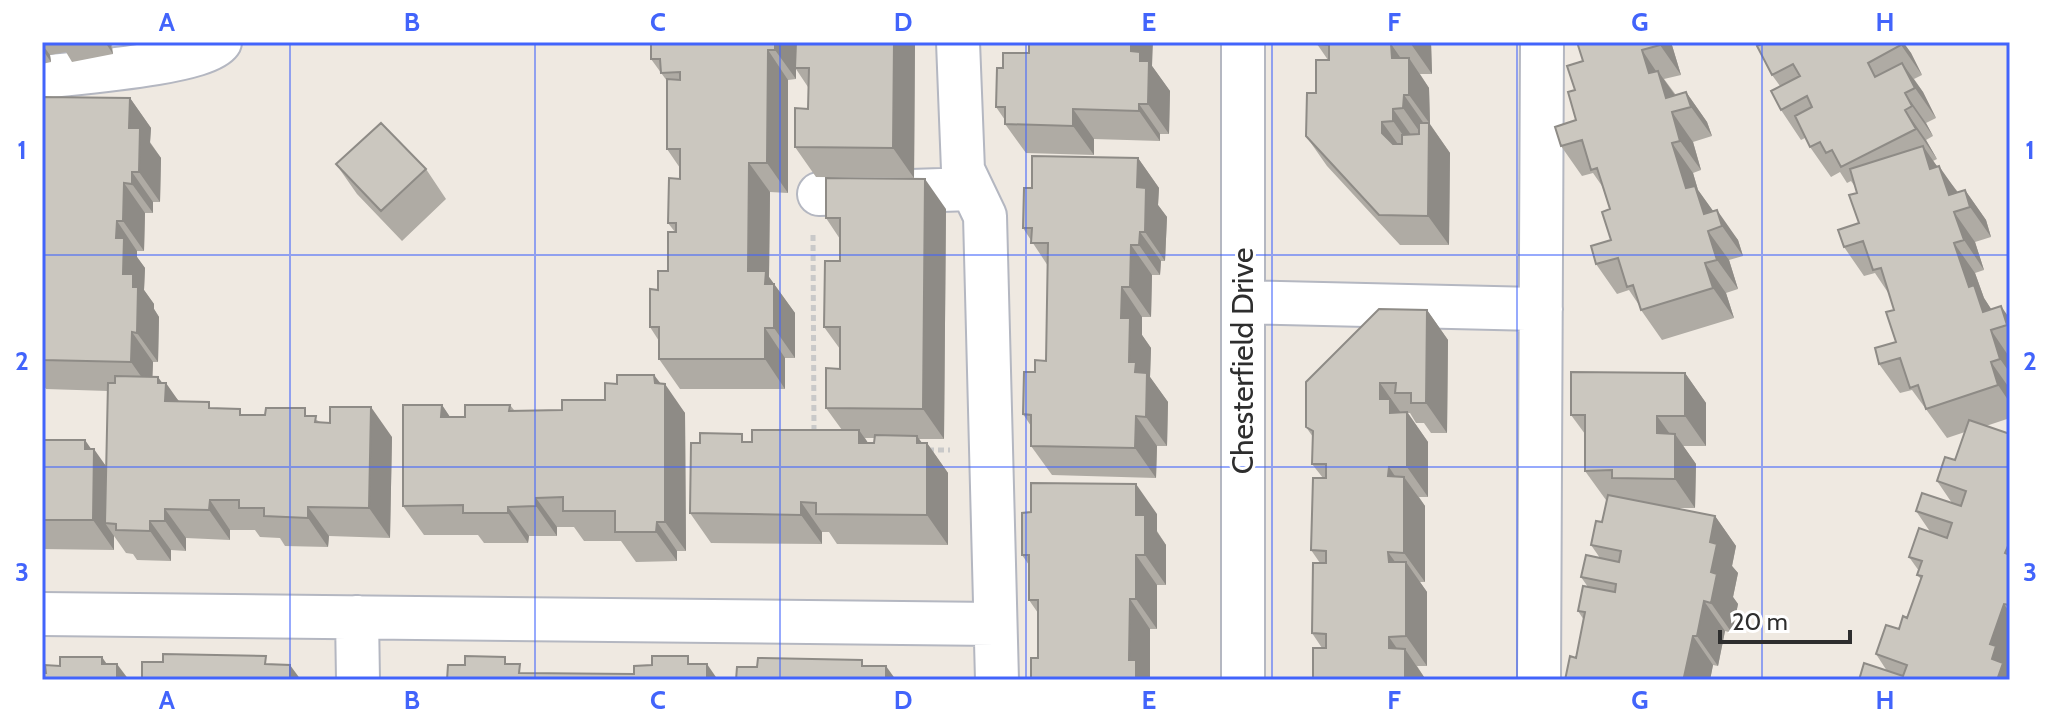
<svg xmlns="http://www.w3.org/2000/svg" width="2052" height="722" font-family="Cabin,sans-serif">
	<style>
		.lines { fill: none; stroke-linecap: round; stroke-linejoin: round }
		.minor-casing { stroke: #b4b7c1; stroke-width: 46 }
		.path { stroke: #c9c9c9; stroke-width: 5; stroke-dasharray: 6 4; stroke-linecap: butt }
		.minor { stroke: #fff; stroke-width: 42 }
		.wall { fill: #afaba4; fill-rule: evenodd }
		.shaded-wall { fill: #8e8b86 }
		.building { fill: #cbc7bf; stroke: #8e8b86; stroke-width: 2 }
		.grid { fill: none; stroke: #4264fb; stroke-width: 2; stroke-opacity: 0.55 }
		.labels { text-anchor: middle; stroke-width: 6; stroke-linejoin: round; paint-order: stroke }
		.street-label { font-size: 30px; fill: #2e2e2e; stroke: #fff }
		.neatline { fill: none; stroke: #4264fb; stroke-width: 3 }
		.grid-label { font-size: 26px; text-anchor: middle; font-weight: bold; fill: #4264fb }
	</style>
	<rect width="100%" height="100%" fill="#efe9e1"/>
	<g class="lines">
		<defs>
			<path id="minor" d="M958,42L963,170L985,216L997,680
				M1243,42V680
				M42,77C74,73 204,64 220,42
				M819,194L972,189
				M1243,302L1541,309
				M42,614L995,624
				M357,617L358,680
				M1539,680L1542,42"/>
		</defs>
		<!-- minor casing -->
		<use href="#minor" class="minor-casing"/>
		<!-- path -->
		<path class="path" d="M813,235L814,433
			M928,450H950"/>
		<!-- minor -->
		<use href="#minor" class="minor"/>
	</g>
	<!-- wall -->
	<path class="wall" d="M42,42H123L112,44L113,54L72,62L66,52L50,55L51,62L42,64Z
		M793,42L796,45V42H915L914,178L816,177L795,147L808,109V87L796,69V79L788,80V193L770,192L769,277L795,313V358H785V389H680L659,359V341L650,327L658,290L668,271L675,232L668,223L680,179V168L667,149V81L651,59Z
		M1317,42H1431L1432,74H1420L1429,88L1430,124L1450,153L1449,245H1400L1327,166L1306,136L1316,93L1328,60L1317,44Z
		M1671,42L1681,75L1664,79L1676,95L1686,92L1707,122L1712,136L1693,142L1701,170L1693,173L1698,190L1713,211L1738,240L1743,256L1729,260L1738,289L1726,293L1734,318L1662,340L1641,310L1639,305L1629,290L1617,294L1596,264L1611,240L1610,209L1602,186L1593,173L1582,176L1561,146L1576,120L1575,90L1583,61Z
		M1766,42H1903L1911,53L1922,75L1914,79L1923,92L1936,118L1926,123L1933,136L1926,140L1937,159L1933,161L1958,192L1965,190L1986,220L1991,237L1975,242L1984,270L1975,273L1984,298L1991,309L2010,319V418L1986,426L2010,434V680H1859L1887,671L1876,654L1899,629L1907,618L1921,579L1917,575L1919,571L1909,557L1931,533L1916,511L1952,503L1937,481L1955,460L1965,432L1947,438L1912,390L1900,393L1879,364L1896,342L1894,310L1889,294L1875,273L1864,276L1844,247L1859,223L1857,193L1856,188L1851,181L1847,183L1840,172L1831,177L1810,147L1805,138L1801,140L1781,110L1780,86L1772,75Z
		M1029,53L1152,66L1170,91L1169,134H1160V141L1094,139V155L1026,153L1005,124V120L996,107L1003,68Z
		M42,97L130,98L151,128L150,142L161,158L160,202H153V213H145L144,251H137V257L145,268L144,290L154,304V309L159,317L158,362H153L152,377L162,383L179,401L244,415L310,416L320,422L392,437L390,538L329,536L328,547L285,546L280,538L260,537L255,530H230V540L186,538V551L171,550V561L137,560L133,554L126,553L114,536V550L42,549V440L91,449L106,466L108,391L46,389L42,383L44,206L42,203Z
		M1138,158L1159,188L1158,205L1167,217L1165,261H1161L1160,275H1152L1151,317H1142V335L1151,348L1150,377L1168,402L1167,446H1157L1156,478L1052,475L1031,446V426L1023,414L1035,372L1046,361L1048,266L1023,228L1032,188Z
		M336,164L426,169L446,199L402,241L357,194Z
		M946,209L944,439H919L922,443H927L948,473V545L837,544L829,532H822V544L711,543L690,513L748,442L842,430L826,408L840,369V349L824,327L840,261V239L826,218ZM865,438H874V443H868Z
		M1427,310L1448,340L1447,433H1431L1424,423H1416L1410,413H1408L1428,442V497H1419L1425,506V582H1420L1427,592V666H1417L1426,680H1313L1322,648L1312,633L1320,563L1311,550L1323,478L1312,464L1313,437L1306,427Z
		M1685,373L1706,403V446H1683L1696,464L1695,508H1676L1715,516L1736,546L1732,566L1738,573L1733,597L1738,604L1732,633L1725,631L1718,666L1713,665L1710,680H1565L1576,658L1584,620L1578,611L1588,587L1581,577L1600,558L1591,545L1602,522L1607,500H1606L1585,471V434L1571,415Z
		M660,384L685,413L686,551H677V561L636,562L621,541H584L574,527H557V536H529L528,543H484L478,535H424L403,506L442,405L450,417H465L510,405L514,410H562L605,400Z
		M1157,514V531L1166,545V585H1157V629H1150L1038,658V613L1029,600V565L1022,555Z"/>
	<!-- shaded-wall -->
	<path class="shaded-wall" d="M105,42H110L113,54Z
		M775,42H793L796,45V79L775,50Z
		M894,42H915L914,178L893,148Z
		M1131,42H1153L1152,66L1170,91L1169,134L1148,104L1131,51Z
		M1411,42H1431L1432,74L1411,44Z
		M1659,42H1671L1681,75L1660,45Z
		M1899,42H1903L1911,53L1922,75Z
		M42,44L50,55L51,62L42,49Z
		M1391,44L1409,70V58L1429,88L1430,124L1409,95L1392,58Z
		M768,50L788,80V193L767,163Z
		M1642,50L1660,77L1658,71L1679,101L1676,111L1649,73Z
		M1902,63L1923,92L1936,118L1915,88Z
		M1686,92L1707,122L1712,136L1691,107Z
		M1905,93L1926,123L1933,136L1912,106Z
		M1404,95L1425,125L1424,138L1403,108Z
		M130,98L151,128L150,143L161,158L160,202L139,172L129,128Z
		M1139,104L1160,134V141L1139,111Z
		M1073,109L1094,139V155L1073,126Z
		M1393,109L1414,139V151L1393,121Z
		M1905,110L1926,140L1937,159L1916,129Z
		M1672,112L1693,142L1701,170L1680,141Z
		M1382,122L1403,151V163L1382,133Z
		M1429,123L1450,153L1449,245L1428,216Z
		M1672,143L1693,173L1698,190L1716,215L1714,229L1686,188Z
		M1923,146L1941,172L1939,166L1960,196V211L1930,169Z
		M1138,158L1159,188L1158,205L1167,217L1165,261L1145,232L1137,187Z
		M749,163L770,192L769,277L795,313V358L774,328L748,271Z
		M132,172L153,202V213L132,184Z
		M925,179L946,209L944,439L923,409Z
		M124,183L145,213L144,251L123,221Z
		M1965,190L1986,220L1991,237L1970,207Z
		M1717,210L1738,240L1743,256L1722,226Z
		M1954,212L1975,242L1984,270L1964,240Z
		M117,221L137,251V257L145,268L144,290L154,304V309L159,317L158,362L137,333L123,274L116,238Z
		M1708,231L1729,260L1738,289L1717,260Z
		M1140,232L1161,261L1160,275L1139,245Z
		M1954,243L1975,273L1984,298L1995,315L1983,312L1969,287Z
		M1131,245L1152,275L1151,317L1130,287Z
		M1705,263L1726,293L1734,318L1713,288Z
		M1122,287L1142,317V335L1151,348L1150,377L1168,402L1167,446L1146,417L1129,362L1121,318Z
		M2001,306L2010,319V329L2007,325Z
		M1427,310L1448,340L1447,433L1426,403Z
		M765,328L785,358V389L765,359Z
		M1991,330L2010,358V373L2000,359Z
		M132,332L153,362L152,392L131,362Z
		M1991,362L2010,389V403L1998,385Z
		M1685,373L1706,403V446L1685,416Z
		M654,375L665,389V384L685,413L686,551L665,522Z
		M158,377L166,388V383L187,413L165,401L158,383Z
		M1380,383L1401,413L1407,412L1428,442V497L1407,467L1380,399Z
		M442,405L462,435L441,417Z
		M371,407L392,437L390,538L369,508Z
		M1136,416L1157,446L1156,478L1135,448Z
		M1657,416L1675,441V434L1696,464L1695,508L1675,479L1657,433Z
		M859,430L880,460L859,443Z
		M917,436L927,450V443L948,473V545L927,515Z
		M85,440L94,453V449L115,479L105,523L114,536V550L93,520Z
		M1389,467L1404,490V477L1425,506V582L1404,553L1388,476Z
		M1136,484L1157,514V532L1166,545V585L1145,555L1136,515Z
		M536,498L557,527V536L536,506Z
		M210,500L230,530V540L209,510Z
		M801,502L822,532V544L801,515Z
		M308,507L329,536L328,547L308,518Z
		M508,507L529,536L528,543L508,513Z
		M165,509L186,538V551L165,521Z
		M1715,516L1736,546L1732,566L1738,573L1733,597L1738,604L1732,633L1711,603L1710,542Z
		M150,521L171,550V561L150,531Z
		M657,522L677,551V561L656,532Z
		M1388,552L1406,577V562L1427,592V666L1406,636L1389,562Z
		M1136,555L1157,585V629L1136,599Z
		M1130,599L1150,629V680H1136L1129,660Z
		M1704,601L1725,631L1718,666L1697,636Z
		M2004,604L2010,613V680H1997L1992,659L1990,644Z
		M1693,636L1713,665L1710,680H1686L1684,677Z
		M1389,637L1405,660V649L1426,680H1405L1389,648Z
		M102,657L117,679V664L129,680H114L102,664Z
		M707,664L718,680H707Z
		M290,665L301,680H290Z
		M886,666L896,680H886Z"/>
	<!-- building -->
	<path class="building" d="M651,42H775V50H768L767,163H749L748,271H766L765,284H774V328H765V359H659V327H650V289L658,290V271H668V232H676V223H668L669,178L680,179V149H667V79L680,80V72L661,73L660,59H651Z
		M796,42H894L893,148L795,147V108L808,109L809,68H795Z
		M1029,42H1131V51L1140,52V61H1149L1148,104H1139V111L1073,109V126L1005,124V107H996L997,68H1003V53H1029Z
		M1317,42H1411V44H1391L1392,58H1409V95H1404L1403,108L1393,109V121L1382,122V133L1393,144H1402V135L1419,134V123H1429L1428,216L1379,215L1306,136L1307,93H1316V60H1329V45L1317,44Z
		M1577,42H1659L1660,45L1642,50L1649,73L1658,71L1666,98L1686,92L1691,107L1672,112L1680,141L1672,143L1686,188L1695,186L1704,214L1717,210L1722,226L1708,231L1717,260L1705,263L1713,288L1641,310L1633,285L1627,287L1618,258L1596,264L1591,246L1611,240L1602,212L1610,209L1597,168L1591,170L1582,140L1561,146L1555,127L1576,120L1568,92L1575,90L1567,66L1583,61Z
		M1766,42H1851V43L1899,42L1901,45L1868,63L1875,77L1902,63L1915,88L1905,93L1912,106L1905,110L1916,129L1841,167L1832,150L1826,153L1820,142L1810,147L1795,116L1812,107L1807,96L1781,110L1771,91L1800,76L1793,64L1772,75L1757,46Z
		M42,97L130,98L129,128H140L139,172H132V184L124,183L123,221H117L116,238H124L123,274H133V287H138L137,333L132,332L131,362L42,360L44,182H42Z
		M381,123L426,169L381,211L336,164Z
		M1923,146L1930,169L1939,166L1949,195L1965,190L1970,207L1954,212L1964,240L1954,243L1969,287L1974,285L1983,312L2001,306L2007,325L1991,330L2000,359L1991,362L1998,385L1926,409L1918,385L1910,388L1900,358L1879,364L1875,348L1896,342L1886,312L1894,310L1881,268L1873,270L1863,241L1844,247L1838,230L1859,223L1849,195L1857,193L1850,169Z
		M1032,156L1138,158L1137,187L1146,188L1145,232H1140L1139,245H1131L1130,287H1122L1121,318H1130L1129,362H1136L1135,372L1147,373L1146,417L1136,416L1135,448L1031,446V415L1023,414L1024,372H1035V360L1046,361L1048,243H1031L1032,228H1023L1024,188H1032Z
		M826,178L925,179L923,409L826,408V368L840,369V327H824L825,261H840V218H826Z
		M1379,309L1427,310L1426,403H1411V393H1395L1396,383H1380V399H1390V413L1407,412V467H1389L1388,476L1404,477V553L1388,552L1389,562H1406V636L1389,637V648L1405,649V680H1313V648H1326V634L1312,633L1313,563H1326V551L1311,550L1313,478H1326V464H1312L1313,431L1306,427V382Z
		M1571,372L1685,373V416H1657V433L1675,434V479L1612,478V470L1585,471V415H1571Z
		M617,375H654L655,383L665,384V522H657L656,532H615V511H563V497L536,498V506L508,507V513H463V505L403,506V405H442L441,417H465V405H510L509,411L562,410V400H605V383L617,384Z
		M115,376L158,377V383H166L165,401L209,402V408L240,409V415H265L266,408H305V416H316L315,422L330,423V407H371L369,508L308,507V518L264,516V508H239V500H210L209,510L165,509V521H150V531L116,530V524L105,523L108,383H115Z
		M1969,420L2010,434V547L2008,546L2005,553L2010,555V605L2004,604L1990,644L1996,646L1992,659L2003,663L1997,680H1859L1864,663L1903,676L1907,665L1876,654L1886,625L1899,629L1903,616L1907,618L1922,576L1917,575L1922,561L1909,557L1919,528L1947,538L1952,523L1916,511L1922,493L1961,506L1966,491L1937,481L1945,457L1955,460Z
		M752,430H859V443H874L875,435L917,436V443H927V515L816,514V503L801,502V515L690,513L691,443H700V433L742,434V442H752Z
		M42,440H85V449H94L93,520H42Z
		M1031,483L1136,484V515H1145V555H1136V599H1130L1129,660H1136V680H1031V658H1038V600H1029V555H1022V513L1031,512Z
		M1608,495L1715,516L1710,542L1717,544L1711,572L1717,574L1711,603L1704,601L1697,636H1693L1684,677L1689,678V680H1565L1570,656L1576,658L1585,612L1578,611L1583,586L1615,592L1616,584L1581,577L1586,555L1619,562L1621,551L1591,545L1596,521L1602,522Z
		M163,654L266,656L265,664L290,665V680H142V662H163Z
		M465,656L505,657V664H520L519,673L634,674V666L652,665V656H688V664H707V680H447L448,665H465Z
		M60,657H102V664H117V680H42V673H46L45,665L60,666Z
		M758,658L862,660V666H886V680H736L737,667H757Z"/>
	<!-- grid -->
	<path class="grid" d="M290,42V680M535,42V680M780,42V680M1026,42V680M1272,42V680M1517,42V680M1762,42V680M42,255H2010M42,467H2010"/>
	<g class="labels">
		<!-- street labels -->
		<g class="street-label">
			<text transform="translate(1243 361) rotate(-90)" y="10">Chesterfield Drive</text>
		</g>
	</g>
	<!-- border -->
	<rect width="2052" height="722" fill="none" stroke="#ffffff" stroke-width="88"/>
	<!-- scale -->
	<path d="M1720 630v12h130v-12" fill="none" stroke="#2e2e2e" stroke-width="4"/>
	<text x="1732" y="630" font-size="24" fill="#2e2e2e" stroke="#ffffff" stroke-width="6" paint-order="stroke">20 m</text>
	<rect x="44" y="44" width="1964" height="634" class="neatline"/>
	<g class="grid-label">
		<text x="167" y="31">A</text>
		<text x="412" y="31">B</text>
		<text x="658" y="31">C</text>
		<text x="903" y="31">D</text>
		<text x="1149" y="31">E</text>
		<text x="1394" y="31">F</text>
		<text x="1640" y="31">G</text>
		<text x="1885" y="31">H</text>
		<text x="22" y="159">1</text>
		<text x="2030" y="159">1</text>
		<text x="22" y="370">2</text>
		<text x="2030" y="370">2</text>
		<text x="22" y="581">3</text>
		<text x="2030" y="581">3</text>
		<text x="167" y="709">A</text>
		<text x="412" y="709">B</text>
		<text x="658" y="709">C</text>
		<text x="903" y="709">D</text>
		<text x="1149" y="709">E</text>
		<text x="1394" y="709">F</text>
		<text x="1640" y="709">G</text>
		<text x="1885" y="709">H</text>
	</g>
</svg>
